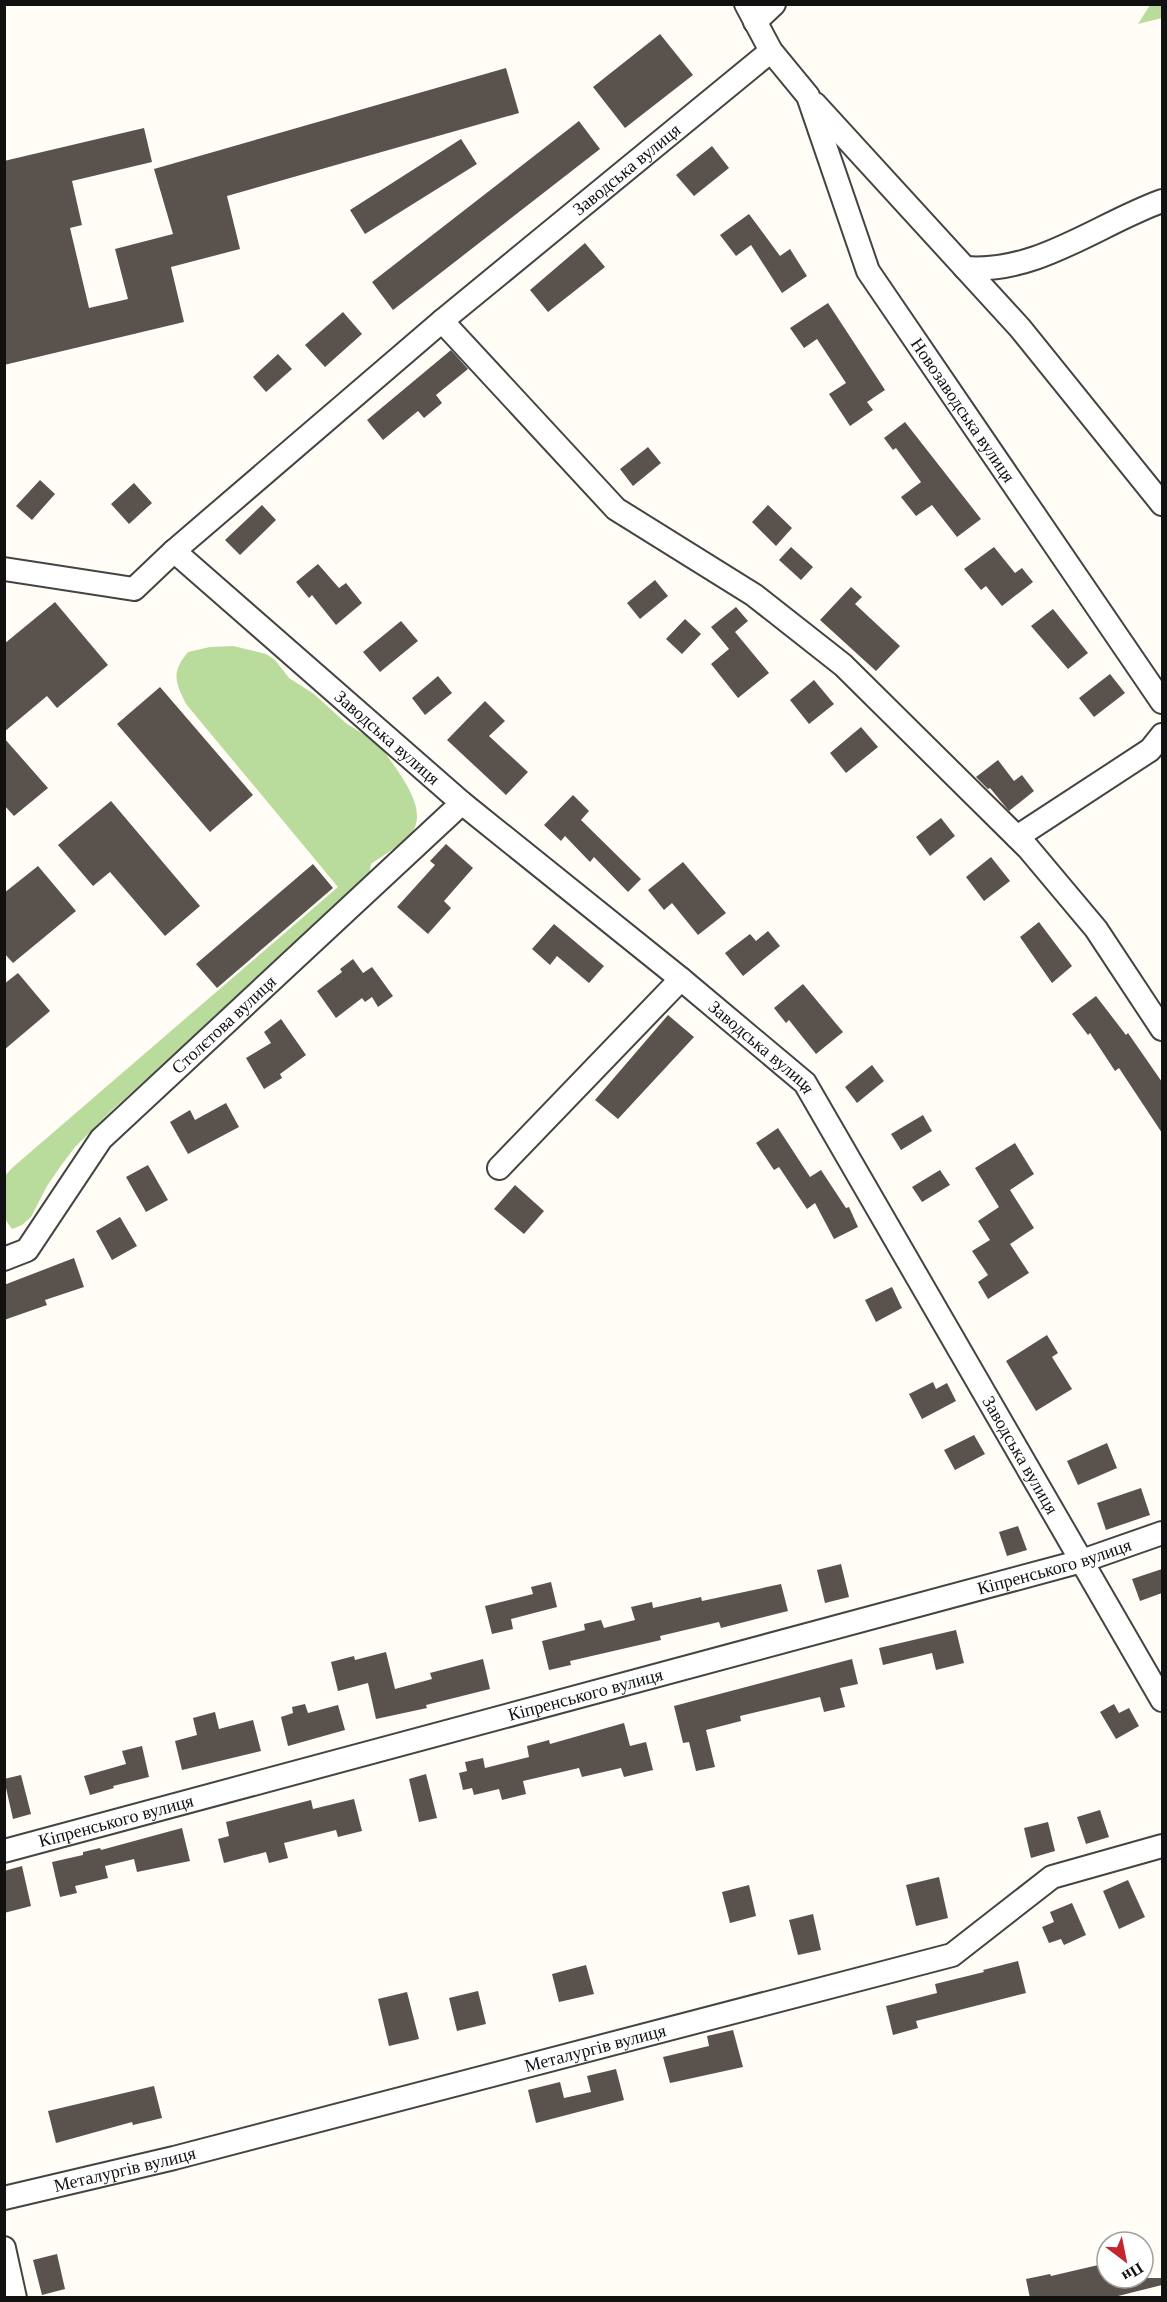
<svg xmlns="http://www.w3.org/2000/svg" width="1167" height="2302" font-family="Georgia,serif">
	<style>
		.forest { fill: #b9dc9c }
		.building { fill: #5a524d }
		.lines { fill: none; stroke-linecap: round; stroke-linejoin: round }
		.minor-casing { stroke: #444; stroke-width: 26 }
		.minor { stroke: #fff; stroke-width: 22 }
		.labels { text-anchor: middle; stroke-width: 6; stroke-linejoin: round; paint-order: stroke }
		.street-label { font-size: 18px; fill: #111; stroke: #fff }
	</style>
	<rect width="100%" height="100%" fill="#fffdf5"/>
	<!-- forest -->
	<path class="forest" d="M1150,5H1162V18L1138,24Z
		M233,646L266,654L275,660L289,678L314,694L347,724L375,741L383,749C397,772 433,811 409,836C399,847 383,855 371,864L369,875L243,1000L212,1020L111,1111L75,1147L60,1167L47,1186L31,1217L22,1225L12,1229L5,1219L4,1177L12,1168L338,887L186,704C175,681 171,673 188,652L210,647Z"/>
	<!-- building -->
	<path class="building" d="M660,34L693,75L625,128L593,87Z
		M506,68L519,113L227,196L240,249L171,267L184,322L4,365V161L144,128L152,162L72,181L82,225L70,228L89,308L128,299L115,249L173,234L154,169Z
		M579,121L600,149L393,310L372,282Z
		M461,139L477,164L365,234L350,210Z
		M712,146L729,168L694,196L676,175Z
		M749,214L780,256L790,249L807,276L782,293L751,245L736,256L720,235Z
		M585,243L605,267L548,312L530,290Z
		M828,303L885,390L867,402L873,410L850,426L829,394L846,383L817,339L804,348L790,328Z
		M343,312L362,334L325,367L305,345Z
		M451,350L468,369L436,395L442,403L424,418L418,411L383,440L367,420Z
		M278,354L292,369L266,392L253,377Z
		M905,422L981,519L957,537L932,505L916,516L901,497L921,482L896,448L893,450L884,438Z
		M648,447L661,463L633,486L620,469Z
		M40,480L55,494L32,520L16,506Z
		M134,483L152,503L129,524L111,504Z
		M262,505L276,520L240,555L225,540Z
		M768,505L792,528L776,546L752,522Z
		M791,547L813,567L801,580L779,560Z
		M994,547L1015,573L1022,568L1033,582L1002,606L986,586L981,590L964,569Z
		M318,564L339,588L346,583L362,603L336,625L312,595L309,598L296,582Z
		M655,580L668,596L640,619L627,603Z
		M851,587L862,597L855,604L900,646L876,671L820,620Z
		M55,602L108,665L57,708L47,696L4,732V644Z
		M736,607L748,621L735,632L769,673L738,698L711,664L729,649L711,627Z
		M1053,609L1088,653L1068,669L1031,626Z
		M685,619L701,634L682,654L666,639Z
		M401,621L418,641L380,672L363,652Z
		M1110,674L1125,693L1094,717L1079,698Z
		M438,676L452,693L425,715L412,698Z
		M814,680L834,704L809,724L790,700Z
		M160,687L253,795L210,832L117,724Z
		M485,701L505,721L489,736L528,772L506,795L447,740Z
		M861,727L878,747L846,773L830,753Z
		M4,738L48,788L14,816L4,805Z
		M998,760L1014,781L1022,775L1034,791L1009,811L990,788L988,789L976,777Z
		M573,795L589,811L581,820L641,879L628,892L594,857L590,862L565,836L561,841L544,825Z
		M111,801L200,906L165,936L110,872L93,886L58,845Z
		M941,818L955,836L930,856L916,837Z
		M446,844L473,868L444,901L451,908L428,934L397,907L435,865L430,861Z
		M991,857L1010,881L984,901L966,877Z
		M683,862L726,913L698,935L672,903L664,910L648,890Z
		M313,864L333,888L217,988L196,964Z
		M38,866L76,911L13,963L4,953V893Z
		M1039,922L1072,966L1052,983L1020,937Z
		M554,924L604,966L589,983L557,956L550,965L532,949Z
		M768,931L780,946L743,976L725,953L750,934L756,941Z
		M353,959L363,973L372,967L393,996L378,1007L372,997L365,1002L362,998L336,1018L317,991L342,972L340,969Z
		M18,973L50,1011L4,1050V984Z
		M803,984L843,1032L816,1054L789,1020L786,1023L774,1008Z
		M1096,996L1126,1035L1128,1033L1162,1082V1133L1119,1068L1115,1071L1090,1033L1088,1035L1072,1014Z
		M668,1015L694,1037L618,1119L595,1100Z
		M281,1019L306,1055L280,1074L282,1078L264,1089L246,1058L271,1043L264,1032Z
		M872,1065L884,1081L857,1103L845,1087Z
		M226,1103L239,1127L188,1154L170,1122L190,1110L195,1120Z
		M923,1115L932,1131L901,1150L891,1134Z
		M778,1128L810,1177L821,1170L846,1208L849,1207L858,1227L834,1239L815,1203L807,1209L779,1167L774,1170L756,1143Z
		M1015,1143L1034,1174L1010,1190L1034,1228L1010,1244L1029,1273L988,1299L978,1282L988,1275L972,1251L990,1240L978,1221L999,1207L975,1168Z
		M148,1165L168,1200L146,1212L126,1177Z
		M940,1170L950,1185L922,1202L912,1187Z
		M515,1185L544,1211L524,1234L494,1209Z
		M120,1217L137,1246L112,1260L96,1231Z
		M74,1258L84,1287L45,1300L47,1305L4,1320V1285Z
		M892,1287L902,1308L876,1322L865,1300Z
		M1047,1335L1058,1353L1052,1357L1072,1389L1036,1411L1006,1361Z
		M933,1382L936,1389L947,1383L956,1401L922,1419L909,1394Z
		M974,1435L985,1454L955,1470L944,1450Z
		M1107,1443L1117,1468L1078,1485L1067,1461Z
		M1141,1488L1150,1515L1106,1530L1097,1503Z
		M1018,1526L1027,1550L1007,1556L999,1532Z
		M841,1564L849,1597L825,1603L817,1570Z
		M1162,1569V1593L1140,1601L1132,1579Z
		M551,1582L557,1607L511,1619L513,1629L492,1634L485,1606L533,1594L531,1587Z
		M781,1584L788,1611L721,1628L719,1622L660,1636L661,1640L570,1661L571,1665L549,1670L542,1641L585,1630L584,1624L601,1620L604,1628L635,1620L631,1607L652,1602L653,1608L701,1597L702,1601Z
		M956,1630L964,1663L936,1670L932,1653L883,1665L879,1648Z
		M386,1652L395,1689L432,1679L430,1673L483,1659L490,1689L426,1705L427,1708L376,1719L368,1683L338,1691L331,1662L354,1656L355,1660Z
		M852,1659L858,1684L840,1688L845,1707L824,1712L820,1697L740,1716L741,1721L706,1730L715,1767L696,1771L689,1742L683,1743L674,1706Z
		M305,1704L308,1713L338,1705L345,1730L288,1746L281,1717L293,1713L292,1707Z
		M1114,1704L1119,1713L1129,1708L1139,1726L1116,1739L1100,1712Z
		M215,1712L219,1729L253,1720L261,1751L182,1770L175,1741L197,1735L193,1718Z
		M624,1723L630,1746L646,1742L653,1770L624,1777L621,1768L582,1777L579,1768L523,1781L526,1794L502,1800L499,1789L474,1795L472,1788L463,1790L459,1773L467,1771L465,1762L483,1758L485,1768L529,1757L527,1746L549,1740L550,1744Z
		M142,1746L149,1777L113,1786L114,1788L90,1795L84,1776L126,1764L122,1751Z
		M426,1774L437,1818L419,1822L409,1779Z
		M21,1775L31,1814L13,1819L4,1779Z
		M354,1799L362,1831L338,1837L336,1830L284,1843L288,1858L269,1863L266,1852L224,1863L218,1839L229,1836L226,1822L311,1800L313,1809Z
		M1100,1810L1109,1837L1086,1844L1077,1817Z
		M1048,1822L1055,1851L1031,1858L1024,1828Z
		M182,1828L190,1861L137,1872L134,1859L105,1866L108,1878L75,1886L77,1893L60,1897L52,1862L83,1855V1852L100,1848L101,1850Z
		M22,1866L31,1906L4,1913V1871Z
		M939,1877L948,1918L916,1926L906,1885Z
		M1128,1880L1145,1917L1119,1929L1103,1891Z
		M749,1885L756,1916L730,1923L722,1892Z
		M1072,1903L1086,1935L1064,1945L1061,1939L1049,1943L1042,1927L1054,1922L1050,1912Z
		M813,1914L821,1950L798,1955L789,1920Z
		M1018,1961L1026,1993L916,2021L918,2028L893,2035L886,2006L937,1993L935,1984L984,1972L983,1970Z
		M586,1965L594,1994L559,2002L552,1974Z
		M478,1991L486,2024L457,2031L449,1998Z
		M407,1992L419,2039L389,2046L378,1999Z
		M733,2030L743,2067L670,2083L663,2057L709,2046L707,2036Z
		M616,2069L624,2100L536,2123L528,2090L560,2082L564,2098L591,2092L587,2076Z
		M154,2086L162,2118L133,2125L132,2122L56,2143L48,2111Z
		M57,2254L65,2289L42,2295L33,2260Z
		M1107,2263V2278H1162V2285L1110,2298H1030L1026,2279L1050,2274L1051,2276Z"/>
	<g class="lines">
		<defs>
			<g id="minor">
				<path id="s1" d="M746,4L771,51L808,96L868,271L1162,702"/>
				<path d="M755,22L774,4"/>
				<path d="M815,104L1020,328L1162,504"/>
				<path d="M965,268C1037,274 1098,224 1162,201"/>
				<path d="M442,321L616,509L754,595L843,665L1028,848L1096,929L1162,1029"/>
				<path id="s2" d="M174,551L442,321L771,51"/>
				<path id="s3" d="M4,569L134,589L174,551L462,803L681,979L805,1083L1162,1700"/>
				<path d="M1017,837L1150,750L1162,735"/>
				<path d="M499,1168L681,979"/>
				<path id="s4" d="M4,1259L27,1250L101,1139L462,803"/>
				<path id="s5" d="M4,1851L1082,1561L1162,1533"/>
				<path id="s6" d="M4,2198L174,2158L952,1955L1052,1877L1162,1846"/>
				<path d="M4,2248L15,2298"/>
			</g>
		</defs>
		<!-- minor casing -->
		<use href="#minor" class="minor-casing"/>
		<!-- minor -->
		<use href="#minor" class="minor"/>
	</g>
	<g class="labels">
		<!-- street labels -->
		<g class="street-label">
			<text dy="6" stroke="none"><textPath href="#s2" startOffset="592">Заводська вулиця</textPath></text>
			<text dy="6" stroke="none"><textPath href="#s1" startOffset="465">Новозаводська вулиця</textPath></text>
			<text dy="6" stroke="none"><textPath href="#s3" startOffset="470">Заводська вулиця</textPath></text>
			<text dy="6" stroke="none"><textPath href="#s4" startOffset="326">Столєтова вулиця</textPath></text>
			<text dy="6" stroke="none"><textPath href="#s3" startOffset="956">Заводська вулиця</textPath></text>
			<text dy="6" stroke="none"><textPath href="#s3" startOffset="1442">Заводська вулиця</textPath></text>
			<text dy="6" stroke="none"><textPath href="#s5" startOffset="1088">Кіпренського вулиця</textPath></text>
			<text dy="6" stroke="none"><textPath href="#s5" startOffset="602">Кіпренського вулиця</textPath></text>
			<text dy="6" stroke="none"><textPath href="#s5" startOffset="116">Кіпренського вулиця</textPath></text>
			<text dy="6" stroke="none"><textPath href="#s6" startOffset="610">Металургів вулиця</textPath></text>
			<text dy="6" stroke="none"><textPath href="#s6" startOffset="124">Металургів вулиця</textPath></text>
		</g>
	</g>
	<!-- border -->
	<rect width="1167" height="2302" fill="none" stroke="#111111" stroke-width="12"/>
	<!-- north arrow -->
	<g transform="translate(1125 2260) rotate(148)"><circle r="28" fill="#ffffff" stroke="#a0a0a0" stroke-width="1.5"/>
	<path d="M0-4.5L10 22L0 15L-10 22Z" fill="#c4262e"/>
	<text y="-9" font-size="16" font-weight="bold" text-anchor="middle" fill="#111111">Пн</text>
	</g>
</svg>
